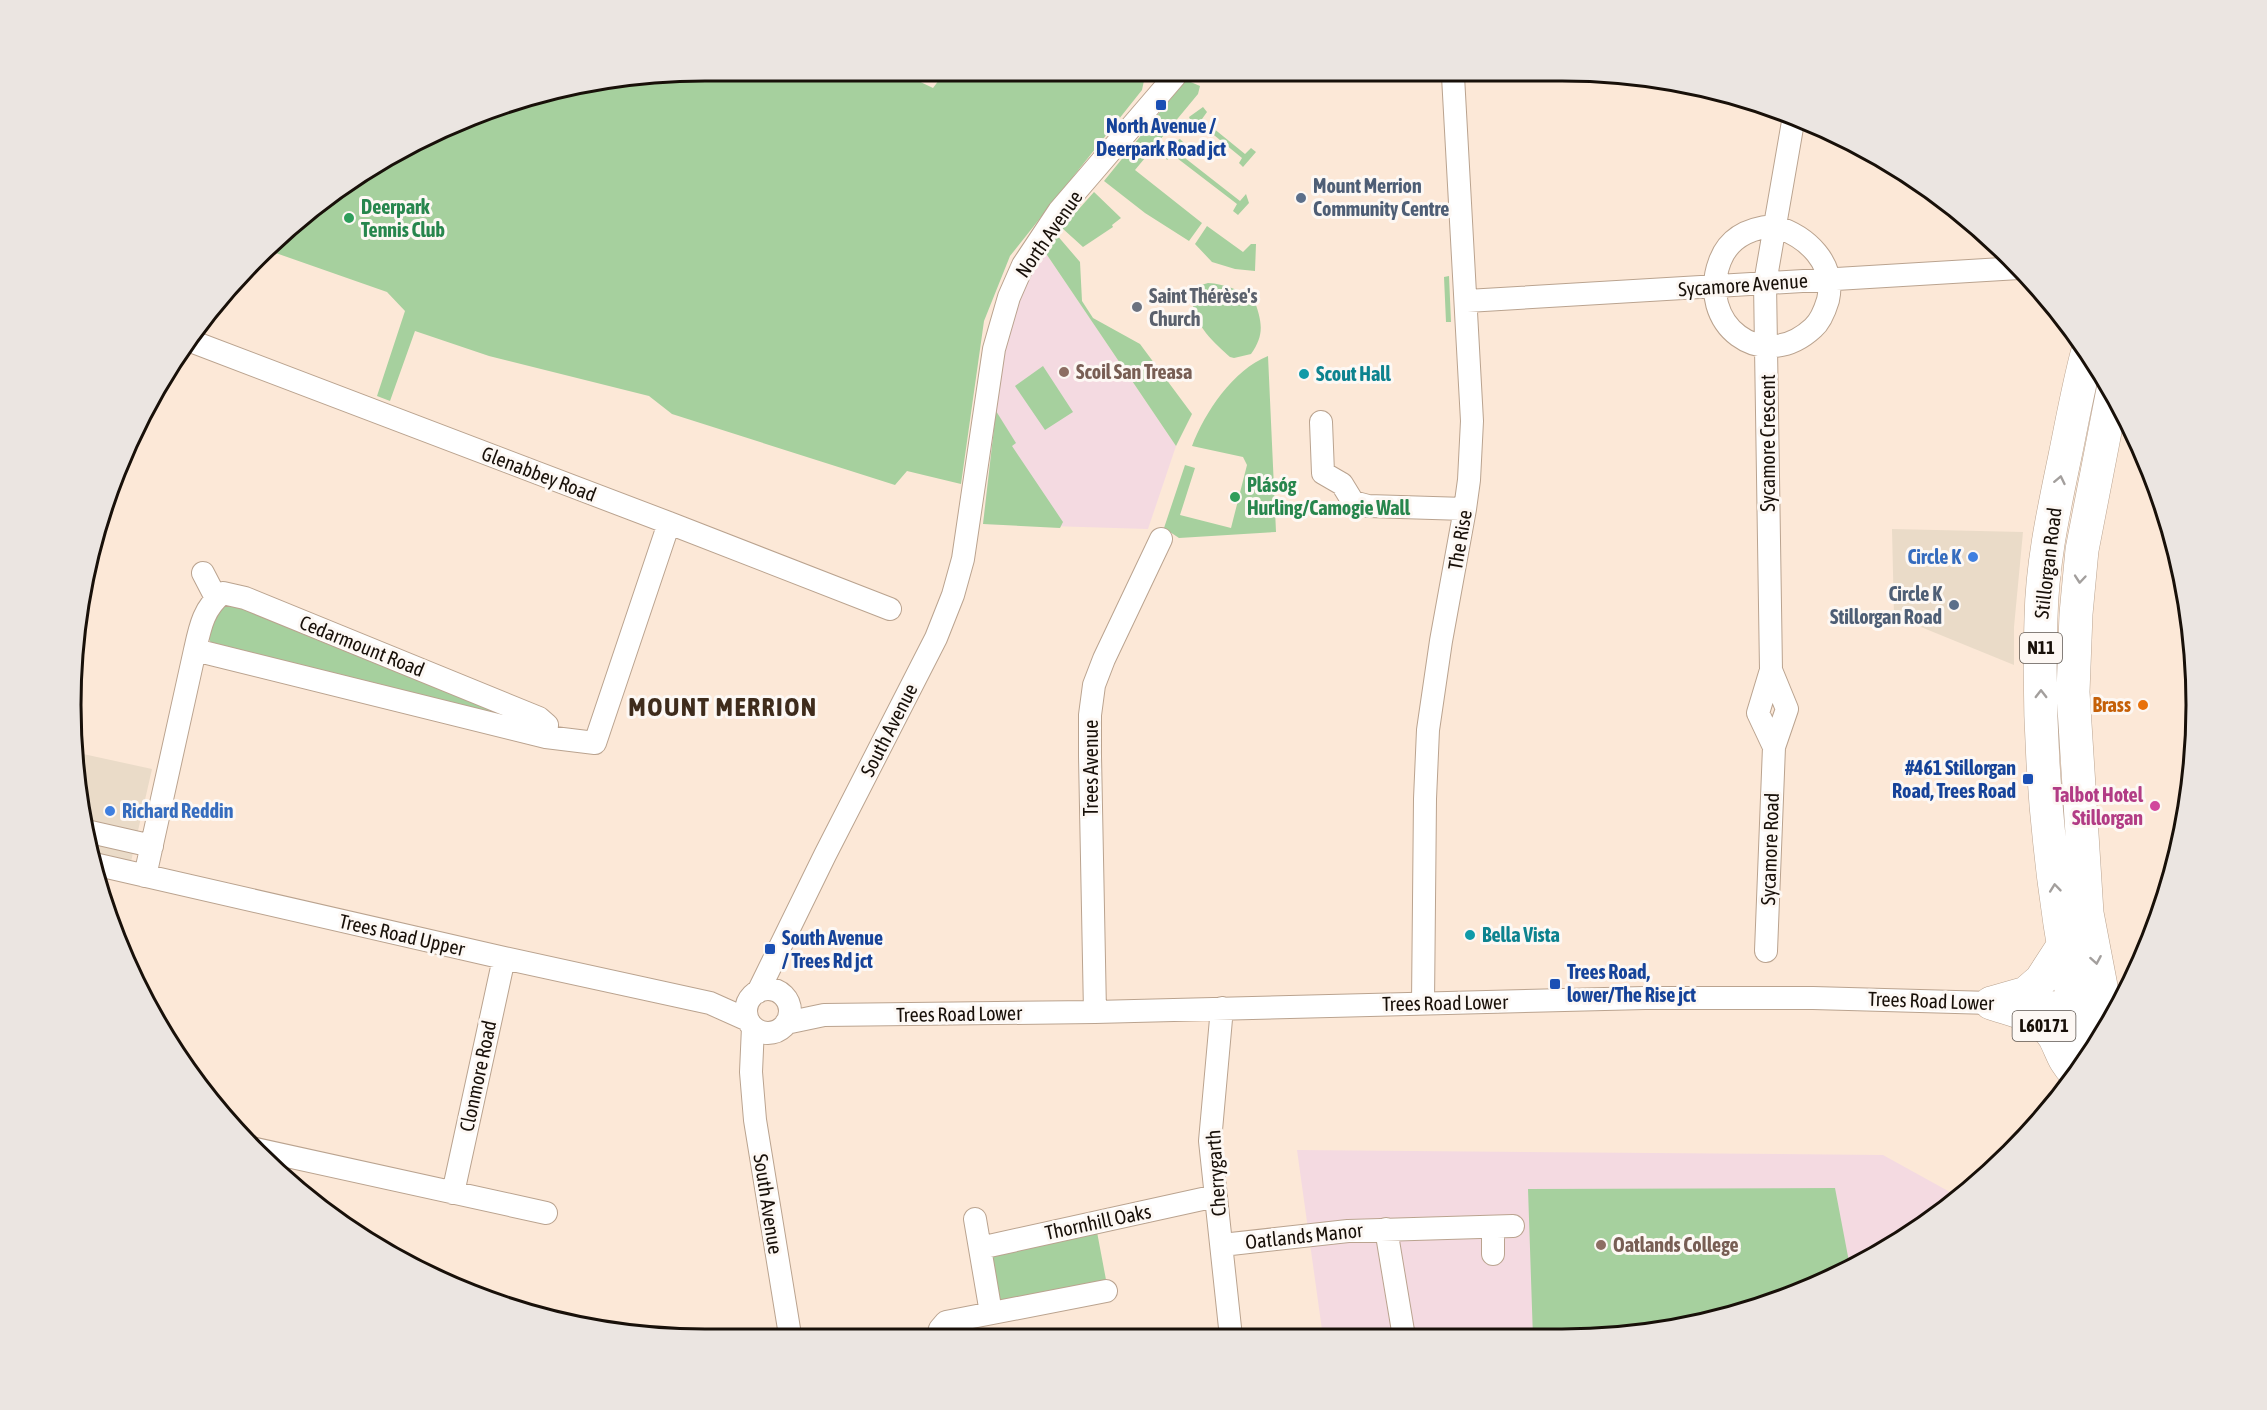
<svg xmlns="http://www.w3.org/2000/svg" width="2267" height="1410" font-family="'Asap Condensed',sans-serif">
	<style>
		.commercial { fill: #eadbc8 }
		.education { fill: #f4dae1 }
		.green { fill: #a6d09e }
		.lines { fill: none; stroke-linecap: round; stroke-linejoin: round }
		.minor-casing { stroke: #baa38f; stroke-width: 24 }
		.highway-casing { stroke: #baa38f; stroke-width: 34 }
		.minor { stroke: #fff; stroke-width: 22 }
		.highway { stroke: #fff; stroke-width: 33 }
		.oneway { stroke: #a39f9d }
		.transit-dot { fill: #1a4fb4; stroke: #fdf8f4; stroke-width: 2 }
		.service-dot { fill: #5c6f8a; stroke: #fdf8f4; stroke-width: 2 }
		.leisure-dot { fill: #2e9e5b; stroke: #fdf8f4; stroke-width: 2 }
		.worship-dot { fill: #6b7280; stroke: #fdf8f4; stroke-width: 2 }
		.education-dot { fill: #8d6e63; stroke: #fdf8f4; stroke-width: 2 }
		.culture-dot { fill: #0f9aa8; stroke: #fdf8f4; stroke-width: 2 }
		.shop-dot { fill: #3f7fe0; stroke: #fdf8f4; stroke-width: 2 }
		.food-dot { fill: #e8710a; stroke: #fdf8f4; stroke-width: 2 }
		.hotel-dot { fill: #d1479c; stroke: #fdf8f4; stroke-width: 2 }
		.labels { text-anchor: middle; stroke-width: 6; stroke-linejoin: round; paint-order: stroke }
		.shield { fill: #fdf8f4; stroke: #5d5650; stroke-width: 1.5 }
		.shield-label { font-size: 18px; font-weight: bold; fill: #181009 }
		.transit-label { font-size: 20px; font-weight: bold; fill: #164399; stroke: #fdf8f4; text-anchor: start }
		.service-label { font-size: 20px; font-weight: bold; fill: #4e5e75; stroke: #fdf8f4; text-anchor: start }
		.leisure-label { font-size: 20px; font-weight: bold; fill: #27864d; stroke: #fdf8f4; text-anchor: start }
		.street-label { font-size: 20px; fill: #181009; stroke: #fdf8f4 }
		.worship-label { font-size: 20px; font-weight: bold; fill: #5b616d; stroke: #fdf8f4; text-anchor: start }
		.education-label { font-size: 20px; font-weight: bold; fill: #785e54; stroke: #fdf8f4; text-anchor: start }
		.culture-label { font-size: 20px; font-weight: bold; fill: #0d838f; stroke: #fdf8f4; text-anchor: start }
		.shop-label { font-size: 20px; font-weight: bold; fill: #366cbe; stroke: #fdf8f4; text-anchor: end }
		.food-label { font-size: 20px; font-weight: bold; fill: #c56008; stroke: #fdf8f4; text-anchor: end }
		.hotel-label { font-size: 20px; font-weight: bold; fill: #b23c85; stroke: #fdf8f4; text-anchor: end }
		.district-label { font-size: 26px; font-weight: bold; letter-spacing: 1.5px; fill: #3f2c1c; stroke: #fdf8f4 }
		.rim { fill: none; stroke: #181009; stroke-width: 3 }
	</style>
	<rect width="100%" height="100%" fill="#fce8d7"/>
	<!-- commercial -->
	<path class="commercial" d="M1892,529L2023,532L2014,627V665L1894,616Z
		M74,752L152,769L130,866L92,857L76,788Z"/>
	<!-- education -->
	<path class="education" d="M1043,249L1176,446L1148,529L983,524L996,411L1008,332L1028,278Z
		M1297,1150L1883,1155L1959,1197L1879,1255L1727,1318L1604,1338L1323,1337Z"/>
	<!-- green -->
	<path class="green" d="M622,76H908L933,88L942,76H1145L1142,90L1010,256L984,321L961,484L907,471L895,485L672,414L649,396L489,356L415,331L390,401L377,396L405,311L387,292L270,251L319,201L424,136L501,104Z
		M1186,80L1200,86L1198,94L1135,170L1202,223L1189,241L1145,213L1104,181Z
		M1203,107L1207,112L1202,119L1245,154L1251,148L1256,152L1243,167L1239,163L1242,158L1198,122L1193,126L1189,117Z
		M1180,139L1184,143L1176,151L1240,201L1246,194L1249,203L1238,215L1233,211L1237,204L1173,155L1167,160L1163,154L1166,147Z
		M1094,192L1121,218L1112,225L1113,227L1083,247L1062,228Z
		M1207,226L1243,252L1251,244H1256L1255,271L1235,269L1212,262L1195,244Z
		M1056,234L1080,262L1082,301L1093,318L1140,344L1192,414L1176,446L1043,249Z
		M1449,276L1451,322H1446L1444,277Z
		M1208,283C1225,284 1239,290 1254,299C1262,322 1265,334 1251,354L1234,358L1230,357C1215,344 1191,322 1193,300C1194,296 1196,290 1198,286Z
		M1268,356L1276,532L1179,538L1164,528L1185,465L1195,468L1180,515L1231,528L1247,465L1243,457L1192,446C1205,412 1233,370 1268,356Z
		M1043,366L1073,412L1045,430L1015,386Z
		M996,411L1016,443L1012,446L1063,522L1060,528L983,524Z
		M232,601L524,720L211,643L208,637L212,613Z
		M1835,1188L1850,1267L1727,1318L1604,1338H1533L1528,1189Z
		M1097,1232L1107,1285L998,1305L986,1252Z"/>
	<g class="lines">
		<defs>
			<path id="minor" d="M1774,226C1807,236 1836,263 1828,300C1825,310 1821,321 1813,328C1762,375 1696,324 1720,261C1729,237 1750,228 1774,226Z
				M1467,301L2019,268
				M188,340L669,523L890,609
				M1321,422L1323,473L1342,484L1353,502L1368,506L1465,509
				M203,573L216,598
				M195,650C200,627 204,607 223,593L245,598L539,718L547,725L546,737
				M1774,747L1758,713L1771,670L1765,283L1794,116
				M86,831L152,846
				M94,864L504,958L710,1003L748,1020
				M145,876L195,650L546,737L595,743L669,523
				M1766,951L1774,747L1787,709L1771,670
				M746 1011a22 22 0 1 1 44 0a22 22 0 1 1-44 0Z
				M758,992L825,855L936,638L953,595L963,559L994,349L1009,297L1023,265L1059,211L1175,76
				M1423,1003L1425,799L1428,730L1441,641L1465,509L1469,480L1472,421L1453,76
				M1222,1008L1210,1141L1231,1337
				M1095,1012L1090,756V715L1094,685L1104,659L1161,539
				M786,1023L824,1015L1095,1012L1645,998H1813L1991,1003L2085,1002
				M753,1027L751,1072L755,1120L790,1335
				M251,1148L546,1213
				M453,1193L504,958
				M975,1219L991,1313
				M1386,1229L1404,1337
				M1222,1245L1348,1231L1513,1226
				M980,1248L1216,1196
				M1493,1254V1227
				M938,1335L940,1329L946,1322L1106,1291"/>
			<path id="highway" d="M1991,1003C2014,1011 2042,1015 2055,1038C2063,1054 2063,1060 2076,1074
				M1991,1003L2026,993L2041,980L2063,946
				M2108,1023L2087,913L2073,692L2076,614L2082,550L2113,390
				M2085,1060C2054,917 2036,764 2041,618C2042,563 2054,509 2065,456C2072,422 2078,388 2087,354"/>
		</defs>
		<!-- minor casing -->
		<use href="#minor" class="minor-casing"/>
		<!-- highway casing -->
		<use href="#highway" class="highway-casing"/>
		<!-- minor -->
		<use href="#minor" class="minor"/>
		<!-- highway -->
		<use href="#highway" class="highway"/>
	</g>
	<!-- one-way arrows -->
	<defs><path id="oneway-chevron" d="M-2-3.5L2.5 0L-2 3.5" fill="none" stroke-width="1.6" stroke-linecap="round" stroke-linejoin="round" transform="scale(1.5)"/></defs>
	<g class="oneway">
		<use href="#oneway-chevron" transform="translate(2060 480) rotate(-78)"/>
		<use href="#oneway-chevron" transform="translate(2080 579) rotate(95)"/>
		<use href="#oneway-chevron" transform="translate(2041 694) rotate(-90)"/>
		<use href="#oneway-chevron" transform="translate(2055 888) rotate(-96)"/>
		<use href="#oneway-chevron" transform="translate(2096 960) rotate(80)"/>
	</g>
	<!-- markers -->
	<g class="transit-dot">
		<rect x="1155" y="99" width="12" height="12" rx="3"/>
		<rect x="2022" y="773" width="12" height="12" rx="3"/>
		<rect x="764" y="943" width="12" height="12" rx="3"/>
		<rect x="1549" y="978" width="12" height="12" rx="3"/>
	</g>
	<g class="service-dot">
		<circle cx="1301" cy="198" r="6"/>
		<circle cx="1954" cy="605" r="6"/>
	</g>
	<g class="leisure-dot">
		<circle cx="349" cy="218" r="6"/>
		<circle cx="1235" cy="497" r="6"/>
	</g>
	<circle class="worship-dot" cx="1137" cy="307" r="6"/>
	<g class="education-dot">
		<circle cx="1064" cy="372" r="6"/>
		<circle cx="1601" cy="1245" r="6"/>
	</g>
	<g class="culture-dot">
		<circle cx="1304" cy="374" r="6"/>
		<circle cx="1470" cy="935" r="6"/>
	</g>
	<g class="shop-dot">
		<circle cx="1973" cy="557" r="6"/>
		<circle cx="110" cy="811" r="6"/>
	</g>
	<circle class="food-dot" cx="2143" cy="705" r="6"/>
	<circle class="hotel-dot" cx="2155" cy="806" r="6"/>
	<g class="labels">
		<!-- shield labels -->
		<g class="shield">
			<rect x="2020" y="633" width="42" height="30" rx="4.5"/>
			<rect x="2012.5" y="1011" width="63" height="30" rx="4.5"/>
		</g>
		<g class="shield-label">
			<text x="2041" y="654">N11</text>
			<text x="2044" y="1032">L60171</text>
		</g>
		<!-- transit labels -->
		<g class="transit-label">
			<text x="1161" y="133" text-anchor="middle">North Avenue /<tspan x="1161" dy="23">Deerpark Road jct</tspan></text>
			<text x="2016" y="775" text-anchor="end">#461 Stillorgan<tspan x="2016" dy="23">Road, Trees Road</tspan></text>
			<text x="782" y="945">South Avenue<tspan x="782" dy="23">/ Trees Rd jct</tspan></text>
			<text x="1567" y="979">Trees Road,<tspan x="1567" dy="23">lower/The Rise jct</tspan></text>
		</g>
		<!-- service labels -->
		<g class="service-label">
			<text x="1313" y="193">Mount Merrion<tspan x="1313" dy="23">Community Centre</tspan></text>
			<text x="1942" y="601" text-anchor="end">Circle K<tspan x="1942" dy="23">Stillorgan Road</tspan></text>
		</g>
		<!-- leisure labels -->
		<g class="leisure-label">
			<text x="361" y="214">Deerpark<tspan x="361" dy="23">Tennis Club</tspan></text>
			<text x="1247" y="492">Plásóg<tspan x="1247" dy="23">Hurling/Camogie Wall</tspan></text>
		</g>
		<!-- street labels -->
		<g class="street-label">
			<text transform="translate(1049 234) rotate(-55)" y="7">North Avenue</text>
			<text transform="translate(1743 285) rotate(-4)" y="7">Sycamore Avenue</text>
			<text transform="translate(1768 443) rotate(-90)" y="7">Sycamore Crescent</text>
			<text transform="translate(539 474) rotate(21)" y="7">Glenabbey Road</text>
			<text transform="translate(1460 540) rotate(-80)" y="7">The Rise</text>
			<text transform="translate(2048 563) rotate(-83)" y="7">Stillorgan Road</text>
			<text transform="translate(362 646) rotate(22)" y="7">Cedarmount Road</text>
			<text transform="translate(889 730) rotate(-63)" y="7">South Avenue</text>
			<text transform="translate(1091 768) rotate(-90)" y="7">Trees Avenue</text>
			<text transform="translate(1770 849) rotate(-88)" y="7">Sycamore Road</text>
			<text transform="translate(402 935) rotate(13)" y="7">Trees Road Upper</text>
			<text transform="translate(1931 1001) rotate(2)" y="7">Trees Road Lower</text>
			<text transform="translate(1445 1003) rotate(-1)" y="7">Trees Road Lower</text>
			<text transform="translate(959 1014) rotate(-1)" y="7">Trees Road Lower</text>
			<text transform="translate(478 1076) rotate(-78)" y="7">Clonmore Road</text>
			<text transform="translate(1216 1173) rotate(-94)" y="7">Cherrygarth</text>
			<text transform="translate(768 1204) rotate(81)" y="7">South Avenue</text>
			<text transform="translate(1098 1222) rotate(-12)" y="7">Thornhill Oaks</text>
			<text transform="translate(1304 1236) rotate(-6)" y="7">Oatlands Manor</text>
		</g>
		<!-- worship labels -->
		<g class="worship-label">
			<text x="1149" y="303">Saint Thérèse's<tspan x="1149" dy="23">Church</tspan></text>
		</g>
		<!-- education labels -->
		<g class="education-label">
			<text x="1076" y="379">Scoil San Treasa</text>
			<text x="1613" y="1252">Oatlands College</text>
		</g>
		<!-- culture labels -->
		<g class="culture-label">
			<text x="1316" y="381">Scout Hall</text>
			<text x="1482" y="942">Bella Vista</text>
		</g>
		<!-- shop labels -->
		<g class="shop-label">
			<text x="1961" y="564">Circle K</text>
			<text x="122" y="818" text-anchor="start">Richard Reddin</text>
		</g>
		<!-- food labels -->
		<g class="food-label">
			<text x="2131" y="712">Brass</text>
		</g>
		<!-- hotel labels -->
		<g class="hotel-label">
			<text x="2143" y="802">Talbot Hotel<tspan x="2143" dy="23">Stillorgan</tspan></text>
		</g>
		<!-- district labels -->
		<g class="district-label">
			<text x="723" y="716">MOUNT MERRION</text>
		</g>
	</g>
	<!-- crop -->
	<path d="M0 0H2267V1410H0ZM705 81H1562A624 624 0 0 1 2186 705V705A624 624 0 0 1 1562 1329H705A624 624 0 0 1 81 705V705A624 624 0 0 1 705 81Z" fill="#ebe5e1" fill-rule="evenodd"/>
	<path class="rim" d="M705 81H1562A624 624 0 0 1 2186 705V705A624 624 0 0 1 1562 1329H705A624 624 0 0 1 81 705V705A624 624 0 0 1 705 81Z"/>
</svg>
